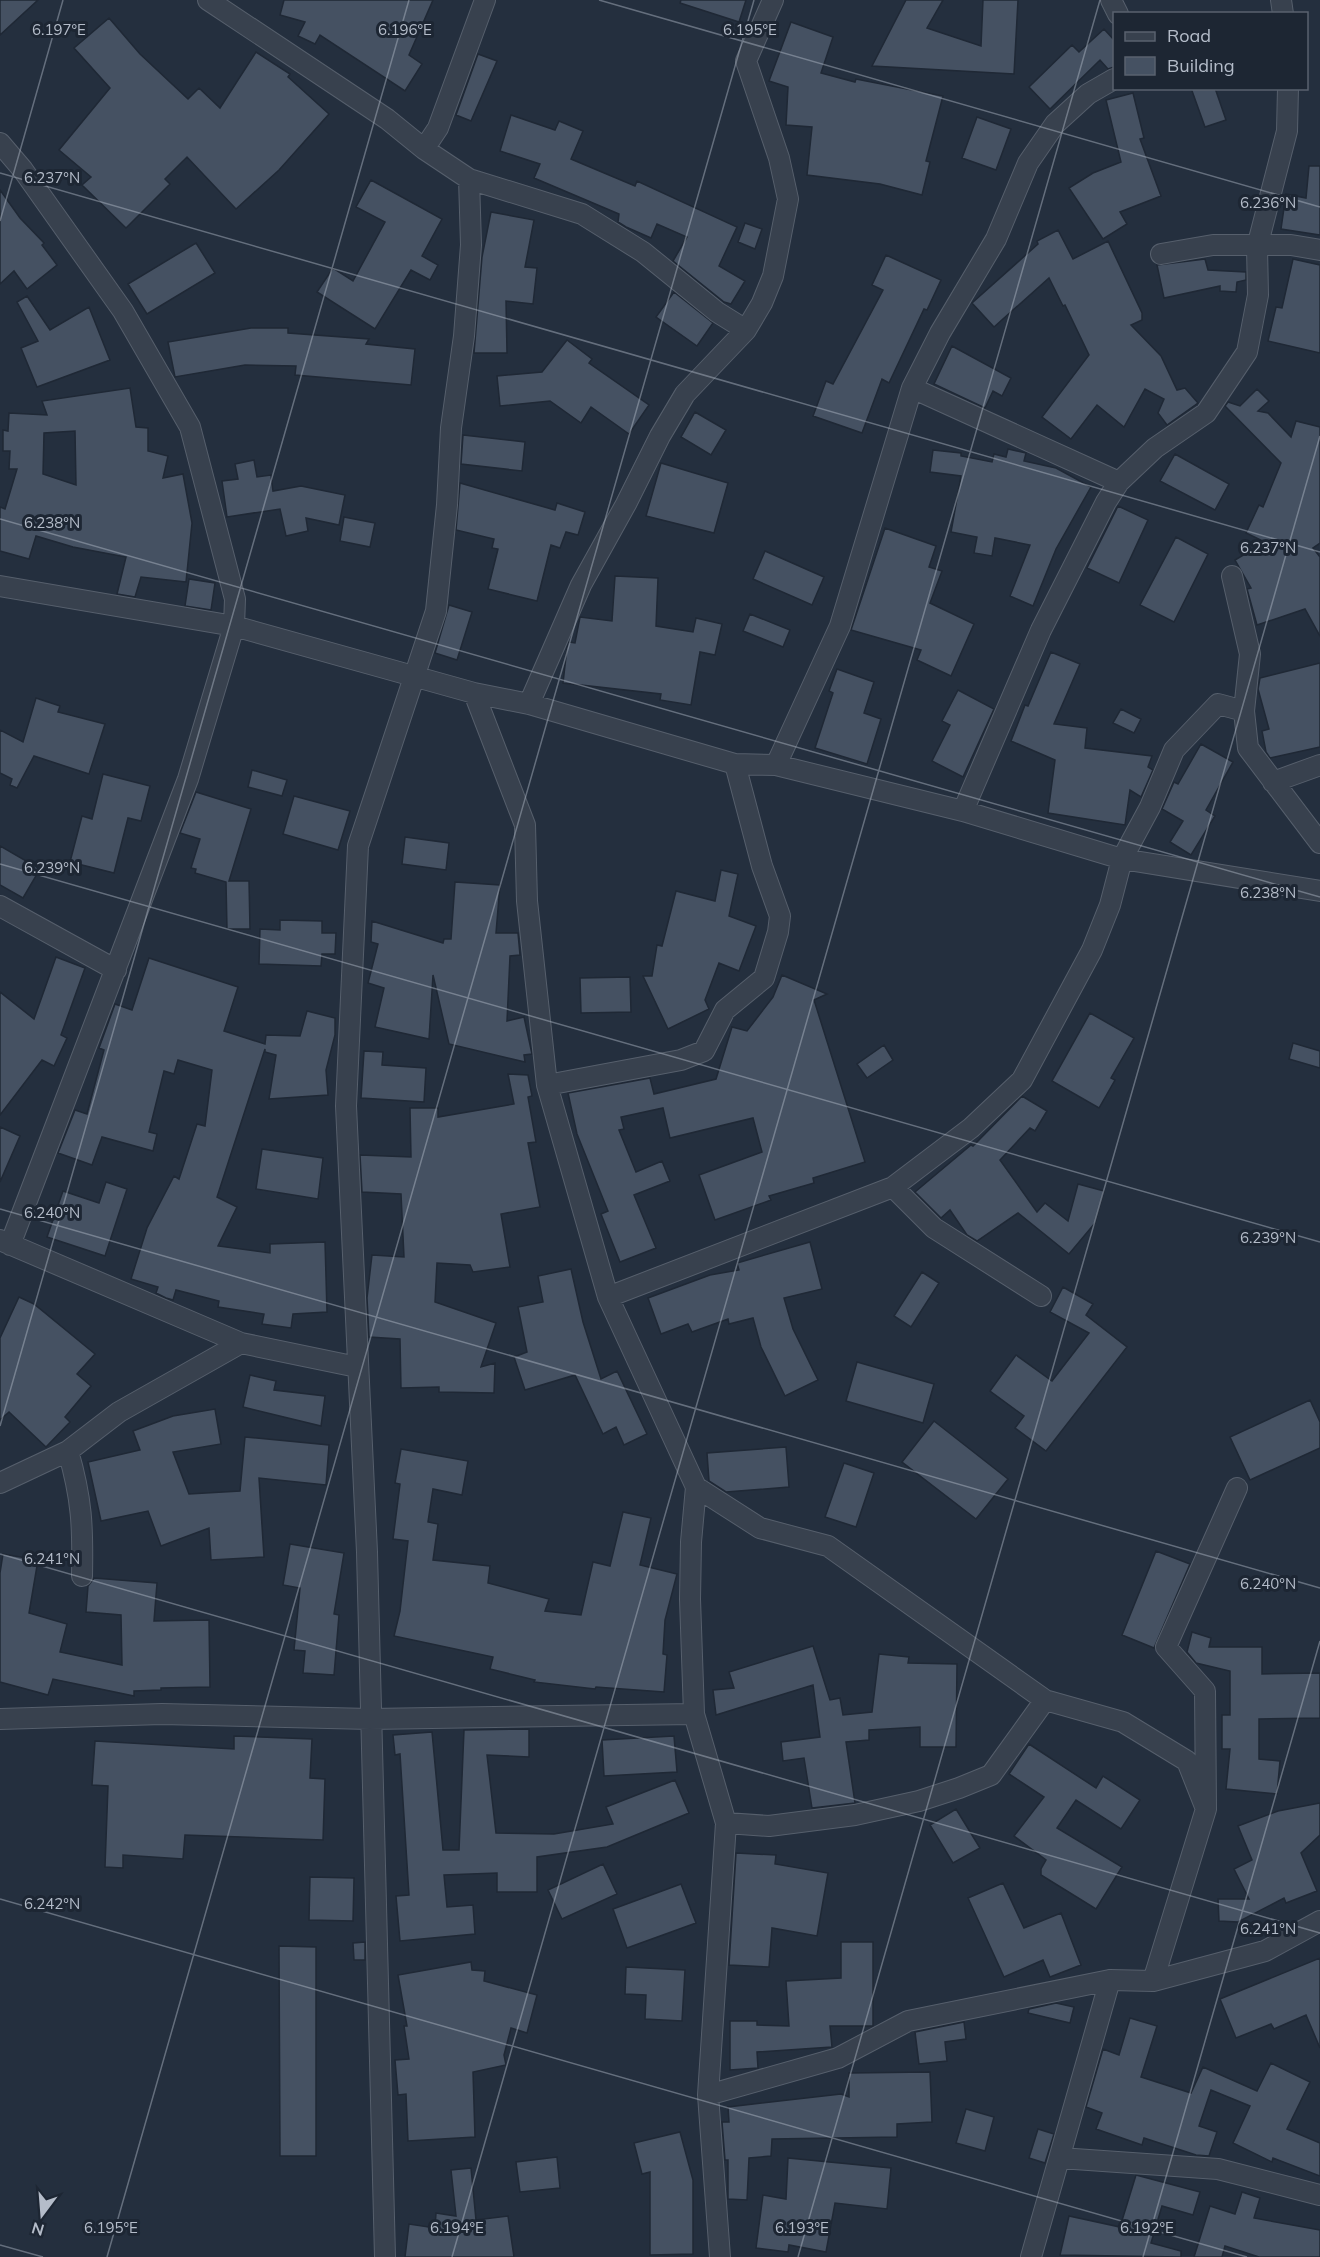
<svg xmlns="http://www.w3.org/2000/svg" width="1320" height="2257" font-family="Mulish,sans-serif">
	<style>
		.building { fill: #455162; stroke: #1f2835; stroke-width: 1.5; fill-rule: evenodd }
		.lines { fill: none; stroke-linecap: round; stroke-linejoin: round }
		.street-casing { stroke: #565f6c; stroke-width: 22 }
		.street { stroke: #38414e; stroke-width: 20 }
		.ticks { fill: none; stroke: #b4bcc9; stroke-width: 1.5; stroke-opacity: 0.45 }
		.ticks-label { font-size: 15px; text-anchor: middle; fill: #b4bcc9; stroke: #1d2633; stroke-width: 6; stroke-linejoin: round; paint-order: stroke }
	</style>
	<rect width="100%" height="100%" fill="#242f3e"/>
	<!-- building -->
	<path class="building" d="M0,0H38L0,35Z
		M284,0H433L409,55L422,64L405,91L320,35L315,44L298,36L305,22L280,15Z
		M681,0H746L739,22L680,3Z
		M906,0H943L927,28L981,46L983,0H1018L1014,74L872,66Z
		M109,18L140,54L188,99L199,88L220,108L256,52L290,74L288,77L329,114L279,170L236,209L187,157L165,179L170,184L126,228L82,185L91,177L59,150L110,88L74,48Z
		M791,22L833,37L821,73L855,82L856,79L943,96L926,161L930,162L922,195L880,184L807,175L812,127L786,125L788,87L769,81Z
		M1104,29L1114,40V67L1108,69L1100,60L1050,109L1029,87L1072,45L1079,52Z
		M478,54L497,61L471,121L456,115Z
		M1191,88H1215L1226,120L1205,127Z
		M1133,93L1144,138L1140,139L1161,196L1120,212L1127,224L1103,239L1069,188L1093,173L1121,162L1106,100Z
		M511,115L555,130L559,121L583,131L571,159L635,186L637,181L737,227L719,266L745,281L731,304L724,302L673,261L687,237L657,224L651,238L626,227L618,222L619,214L534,178L540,164L500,151Z
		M977,117L1011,129L996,170L962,158Z
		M1309,166H1320V235L1281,229L1286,194L1306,198Z
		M371,180L442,219L422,256L438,265L430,280L411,270L375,329L317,292L333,268L353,281L385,222L356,207Z
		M0,190L20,218L44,243L42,245L57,265L27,289L14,271L0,284Z
		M491,212L534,220L525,267L537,268L533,304L506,301L507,353H474L482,257Z
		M745,223L762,229L755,249L738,242Z
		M1058,230L1073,259L1108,241L1142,313V320L1131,325L1161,356L1177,390L1185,388L1198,403L1167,425L1158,413L1164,399L1145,389L1124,427L1097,405L1071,439L1042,417L1089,355L1065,305L1063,306L1049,278L994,327L972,303L1038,244L1037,241Z
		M196,243L215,273L147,314L128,284Z
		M886,255L941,280L927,310L924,309L889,383L882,379L862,433L813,416L826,381L833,384L883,290L872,285Z
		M1205,259L1208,270L1246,272V280L1237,282L1236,292L1220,291V286L1164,298L1157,265Z
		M1293,259L1320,265V353L1268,341L1276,307L1282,308Z
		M674,292L713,323L697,346L656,317Z
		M27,296L50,330L89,307L110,360L37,387L21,348L38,341L17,302Z
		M251,328H288V333L369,339L366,344L415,349L411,385L295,375L296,366L245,365L175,377L168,342Z
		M567,340L592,359L589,363L649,405L629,434L591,407L581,423L550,401L500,406L497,376L542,372Z
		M952,346L1011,378L1002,396L993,391L985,408L934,384Z
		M130,388L136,427L148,428V451L168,456L163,478L183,474L192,523L186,582L141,577L135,597L117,594L126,557L73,547L36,536L29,559L0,551V507L5,509L17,469H9L10,451H3V430L8,431L9,413L47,415L42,401ZM75,431L76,485L43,474L44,433Z
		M1257,389L1269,401L1258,411L1268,413L1291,437L1296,421L1320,427V543L1313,548L1320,557V636L1305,609L1257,625L1247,589L1251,588L1235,560L1265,542L1246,533L1259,505L1263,507L1281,463L1225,406L1228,402L1240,406Z
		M695,412L726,430L711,455L681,437Z
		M463,435L525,442L522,471L461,464Z
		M1008,449L1026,453L1024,461L1056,468L1091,487L1056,549L1033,606L1010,596L1030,545L995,538L992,556L974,553L977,537L951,532L961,476L930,472L933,450L961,453V456L992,462L994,454L1006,457Z
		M1175,454L1229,484L1215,510L1160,481Z
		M254,460L257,477L271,475L273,491L301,486L345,495L339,525L306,518L308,531L286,536L280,509L227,517L222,481L238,479L235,464Z
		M661,463L728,483L714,533L646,516Z
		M460,483L555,510L557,503L585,512L578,535L566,532L560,548L551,545L537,601L488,589L498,549L492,548L494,539L456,530Z
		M1118,506L1148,520L1119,583L1087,568Z
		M344,517L375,523L370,547L340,541Z
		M885,528L936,546L929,567L942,571L930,603L974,624L951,676L917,660L921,650L851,630Z
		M1176,537L1208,554L1174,622L1140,605Z
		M765,551L824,577L812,605L753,579Z
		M615,576L658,578L656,626L693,632L696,618L722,624L715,655L700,652L691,705L660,700L661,694L563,683L567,648L569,642L575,643L580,617L612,621Z
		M189,579L215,583L211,610L185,606Z
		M449,605L472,612L457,660L435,653Z
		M750,614L790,630L783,647L743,631Z
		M1051,652L1080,664L1054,724L1087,728L1085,748L1152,756L1148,767L1153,770L1141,797L1130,790L1125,825L1048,813L1055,760L1011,741L1025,705L1028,706Z
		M1320,663V747L1270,758L1266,752L1262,731L1269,729L1258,689L1260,678Z
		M837,669L874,682L864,713L881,719L867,764L815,748L833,693L829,691Z
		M958,690L994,709L963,777L932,761L950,725L942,721Z
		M36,698L60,706L58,712L105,724L89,774L34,756L17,788L10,785L12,779L0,773V730L23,742Z
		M1121,709L1141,719L1134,733L1113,723Z
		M1201,744L1233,762L1206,810L1215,816L1191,855L1170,842L1183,821L1162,809L1174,782L1178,784Z
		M252,770L287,780L282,796L248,787Z
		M103,774L150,786L141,821L128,818L114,873L70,862L82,816L92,819Z
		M196,792L251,809L229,881H249L250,929H227L226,882L195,873L196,869L191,868L200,839L180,833Z
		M294,796L350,811L338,850L283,834Z
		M405,837L449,843L446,870L402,864Z
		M0,846L40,869L23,898L0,885Z
		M721,870L738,874L729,916L756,926L739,971L719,963L705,1000L709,1009L668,1029L643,976H652L657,945L662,946L676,891L715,901Z
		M455,882L500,885L496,933H518L520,955L510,956L507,1021L524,1017L532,1054L524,1055L525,1062L449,1044L433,975L429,1039L375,1027L384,988L368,983L378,944L371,942L372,921L443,943L444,939H451Z
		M280,920L322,921V933H336L335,954H322L321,966L259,964L260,929L280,930Z
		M56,957L85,968L61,1035L67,1038L54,1066L42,1060L0,1115V992L34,1019Z
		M149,958L238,987L224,1031L265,1044L266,1035L300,1036L307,1011L335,1018V1035L326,1070L328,1095L269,1099L276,1055L265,1052V1049L217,1197L237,1207L218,1246L270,1253V1244L325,1242L327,1312L293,1314L291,1328L262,1324L264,1314L218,1307L219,1301L176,1290L173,1300L166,1298L156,1293L158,1287L131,1279L147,1228L174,1176L179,1179L197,1124L205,1126L212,1070L178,1060L174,1074L164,1071L149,1132L157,1134L153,1151L102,1137L92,1165L58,1153L75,1110L87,1114L104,1050L99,1048L115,1004L132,1010Z
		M782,975L827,994L814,1000L865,1162L813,1178L814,1183L769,1196L771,1200L715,1220L699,1175L762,1152L753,1118L670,1138L663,1108L621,1117L624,1129L619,1130L636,1172L662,1161L670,1181L634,1195L656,1248L620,1262L601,1214L608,1211L577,1134L568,1093L650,1078L654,1094L716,1079L732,1027L747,1031L773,997Z
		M630,977L631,1012L581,1013L580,978Z
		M1090,1013L1134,1038L1111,1078L1115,1080L1099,1108L1052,1081Z
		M1293,1043L1320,1051V1068L1289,1059Z
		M884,1045L893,1060L867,1078L857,1064Z
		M364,1051L383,1052L382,1065L426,1068L424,1102L361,1098Z
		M508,1074L528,1075L532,1096L528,1097L536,1142L528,1143L540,1207L501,1214L510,1267L473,1272L470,1265L437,1263L435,1302L496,1323L481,1367L495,1363L494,1393L439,1392V1387L401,1388L400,1339L369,1337L367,1298L372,1255L404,1257L401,1194L362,1192L360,1155L411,1157L410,1108H438V1117L514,1104Z
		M1022,1096L1047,1111L1035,1131L1030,1128L1000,1160L1037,1212L1045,1203L1068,1221L1078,1184L1104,1191L1095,1223L1069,1254L1018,1213L977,1241L967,1235L950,1210L941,1218L915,1192L971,1145L973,1146Z
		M0,1127L20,1136L0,1182Z
		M262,1149L323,1158L318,1199L256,1189Z
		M106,1182L127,1189L105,1256L47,1237L63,1191L99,1203Z
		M810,1242L822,1289L784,1298L793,1329L818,1380L785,1396L761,1347L753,1318L729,1324L728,1319L692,1332L688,1324L661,1334L648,1298L710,1275L739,1270L737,1263Z
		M571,1269L583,1322L601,1379L617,1371L647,1434L624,1445L616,1427L603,1434L575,1375L525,1390L514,1357L527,1352L518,1307L543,1302L538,1276Z
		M922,1272L939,1283L911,1327L894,1316Z
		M1063,1287L1093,1304L1086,1315L1127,1347L1046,1451L1015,1428L1024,1416L990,1391L1016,1355L1052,1381L1089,1333L1050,1312Z
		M19,1297L34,1304L95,1354L77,1374L91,1386L65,1417L70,1422L46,1447L9,1412L0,1420V1338Z
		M857,1362L934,1384L923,1423L846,1401Z
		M250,1375L276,1381L274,1390L325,1396L321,1426L243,1407Z
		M1310,1400L1320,1422V1448L1250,1480L1230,1437Z
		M215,1409L221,1444L173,1452L189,1494L240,1491L245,1437L329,1445L326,1485L259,1478L264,1557L211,1560L209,1528L161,1546L148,1511L101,1521L88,1462L140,1450L133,1431L173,1416Z
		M934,1421L1008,1479L976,1519L902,1462Z
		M786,1447L789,1487L726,1492L709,1481L707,1453Z
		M401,1449L468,1461L462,1495L433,1489L428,1522L438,1524L433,1560L490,1566L488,1583L549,1599L545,1611L581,1615L593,1562L610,1566L623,1512L651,1518L640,1565L677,1574L665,1620L663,1654L667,1655L664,1692L596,1687L595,1689L534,1682L535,1680L490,1669L493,1657L394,1636L400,1611L408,1541L393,1539L400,1484L395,1483Z
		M844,1463L874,1473L856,1527L825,1517Z
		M290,1544L344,1553L334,1614L339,1615L334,1675L303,1673L305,1651L294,1650L300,1588L283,1585Z
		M1156,1551L1190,1564L1154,1648L1122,1635Z
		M3,1554L38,1560L29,1613L67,1624L60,1652L122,1665L121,1615L86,1612L88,1586L94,1578L157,1583L154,1621L209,1620L210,1687L161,1688V1690L134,1691V1696L53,1679L48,1695L0,1682V1573Z
		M1192,1632L1211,1638L1209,1647H1262V1674L1320,1673V1718L1259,1719V1759L1280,1761L1277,1794L1226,1789L1230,1749H1222V1715H1230V1671L1196,1663L1187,1652Z
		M813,1646L830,1700L840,1698L843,1715L872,1712L879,1654L909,1657L908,1663L957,1664L956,1747H920V1727L869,1730V1740L846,1742L855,1803L812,1808L804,1758L783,1761L781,1742L820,1737L813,1685L716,1715L713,1690L734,1688L729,1672Z
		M529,1729V1757L487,1755L496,1833L554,1834L613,1824L606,1807L675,1780L689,1813L607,1847L537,1857V1892H497V1873L444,1875L447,1907L473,1905L475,1934L400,1941L396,1896L409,1895L400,1754L395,1755L393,1735L432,1732L443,1850H459L464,1730Z
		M234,1736L312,1739L310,1778L325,1779L323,1840L185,1835L183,1859L123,1855V1868L105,1867L108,1786L92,1785L95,1741L234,1749Z
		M674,1736L677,1772L604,1776L602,1740Z
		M1029,1744L1096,1788L1103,1776L1140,1800L1121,1829L1076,1800L1057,1828L1122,1867L1096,1909L1041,1875V1869L1046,1860L1014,1836L1044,1797L1009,1774Z
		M1320,1803V1835L1301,1853L1317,1891L1286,1903L1284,1898L1238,1922L1219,1921L1218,1899H1249L1234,1869L1252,1860L1238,1826L1278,1811Z
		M956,1809L980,1848L953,1863L930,1825Z
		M736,1853L776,1855L775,1864L828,1873L817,1936L772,1928L769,1967L729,1965Z
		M603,1864L617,1894L562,1919L548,1890Z
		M310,1877L354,1878L353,1921L309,1920Z
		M1003,1883L1024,1928L1061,1913L1081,1965L1050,1977L1043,1960L1004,1977L968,1898Z
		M681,1884L696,1923L627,1948L613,1909Z
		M365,1942V1960H354L353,1943Z
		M841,1942H873V2026H830L832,2047L757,2052L758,2068L730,2070V2021H757V2025L789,2026L786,1981L841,1978Z
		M279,1946L316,1947V2156H280Z
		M1320,1958V2048L1306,2015L1274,2029L1271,2024L1236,2038L1220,1999Z
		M471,1962L472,1970L485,1971L484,1981L537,1995L527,2033L511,2028L504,2055L506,2065L473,2072L475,2137L408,2141L406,2094L398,2095L395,2060L409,2059L404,2026H407L398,1975Z
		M626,1967L685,1970L682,2021L645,2019L646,1995L625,1994Z
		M1056,2003L1074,2007L1070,2023L1028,2013L1029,2009Z
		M1130,2018L1157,2026L1141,2077L1191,2093L1203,2067L1257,2091L1271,2063L1310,2082L1287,2129L1320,2143V2176L1273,2158L1272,2162L1233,2143L1250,2106L1211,2090L1199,2126L1217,2132L1209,2156L1196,2155L1144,2138L1142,2145L1096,2129L1102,2113L1086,2107L1103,2049L1119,2055Z
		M964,2022L966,2039L945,2042L947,2061L919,2064L915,2032Z
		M930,2072L932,2122L897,2124V2137L772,2139L771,2156L749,2158L747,2200L728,2199V2160H725L722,2122H729L728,2107L841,2094L849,2097V2073Z
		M966,2109L994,2117L985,2151L956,2143Z
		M1038,2129L1054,2134L1045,2163L1029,2158Z
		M680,2132L693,2180V2254L650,2255V2172L642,2174L634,2143Z
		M557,2157L560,2188L520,2192L516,2162Z
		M788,2158L891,2168L887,2209L835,2203L826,2252L789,2245L788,2252L756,2248L763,2195L786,2199Z
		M471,2168L476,2220L508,2216L514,2257H405L409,2224L435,2228L436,2213L456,2216L451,2170Z
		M1136,2175L1200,2192L1193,2215L1162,2206L1151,2243L1181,2251V2257L1060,2255L1069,2216L1120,2227Z
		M1242,2192L1260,2198L1254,2218L1320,2230V2257H1259L1225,2246L1222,2257H1194L1210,2206L1235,2214Z"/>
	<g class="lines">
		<defs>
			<path id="street" d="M208,0L387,119L424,149L469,179L471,245L464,336L451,428L447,505L436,611L358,846L346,1106L367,1552L385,2257
				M1111,0L1118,14
				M1281,0L1283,14
				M0,143L23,170L123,311L190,427L235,599L234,626L188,779L10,1245
				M424,149L438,128L485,0
				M469,179L582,214L643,252L717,312L746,330
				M1161,254L1213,245H1291L1320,250
				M912,388L1119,482
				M1232,576L1250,654L1244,711L1248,748L1320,843
				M0,586L234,626L474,693L529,704L735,764L776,765L963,811L1122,859L1320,891
				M474,693L525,825L527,901L547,1085L608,1297L696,1487L691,1542L690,1599L694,1714L726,1823L708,2095L720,2257
				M529,704L581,585L626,504L660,436L685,394L746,330L762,303L773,276L788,199L779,158L746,61L773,0
				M776,765L840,626L912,388L940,333L996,239L1028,163L1055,124L1088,94L1114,79
				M1273,782L1320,765
				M963,811L1041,630L1106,502L1119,482L1155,448L1206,413L1247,352L1258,295L1257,247L1287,131L1288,88
				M0,906L116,970
				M547,1085L681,1060L704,1051L725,1010L764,978L778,932L780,916L762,866L735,764
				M893,1187L934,1228L1041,1296
				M0,1240L241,1343L357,1367
				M608,1297L893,1187L971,1128L1022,1080L1092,950L1110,905L1122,859L1150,807L1174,750L1218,704L1244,711
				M0,1483L68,1451
				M696,1487L760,1528L828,1546L1045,1700L1123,1722L1187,1761L1206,1809
				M82,1576C83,1527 82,1499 68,1451L119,1412L241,1343
				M0,1719L162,1714L370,1719L694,1714
				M726,1823L769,1826L855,1815L919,1801L959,1788L991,1775L1045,1700
				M1153,1981L1206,1809L1205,1691L1166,1647L1237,1488
				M708,2095L838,2058L908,2021L1110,1980L1153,1981L1265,1951L1320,1921
				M1060,2158L1218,2169L1320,2195
				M1031,2257L1110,1980"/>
		</defs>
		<!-- street casing -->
		<use href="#street" class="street-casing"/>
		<!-- street -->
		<use href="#street" class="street"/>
	</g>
	<!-- ticks -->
	<path class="ticks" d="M599,0L1320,207M0,173L1320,552M0,221L63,0M0,519L1320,897M0,864L1320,1242M0,1209L1320,1588M0,1426L409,0M0,1554L1320,1933M0,1899L1247,2257M0,2245L43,2257M107,2257L754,0M452,2257L1100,0M798,2257L1320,436M1143,2257L1320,1641"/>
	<g class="ticks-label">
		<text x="59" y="35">6.197°E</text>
		<text x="405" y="35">6.196°E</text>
		<text x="750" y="35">6.195°E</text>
		<text x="52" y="183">6.237°N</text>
		<text x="1268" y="208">6.236°N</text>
		<text x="52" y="528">6.238°N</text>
		<text x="1268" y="553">6.237°N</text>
		<text x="52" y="873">6.239°N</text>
		<text x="1268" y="898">6.238°N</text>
		<text x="52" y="1218">6.240°N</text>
		<text x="1268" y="1243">6.239°N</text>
		<text x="52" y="1564">6.241°N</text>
		<text x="1268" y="1589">6.240°N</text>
		<text x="52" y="1909">6.242°N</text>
		<text x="1268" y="1934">6.241°N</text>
		<text x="111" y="2233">6.195°E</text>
		<text x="457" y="2233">6.194°E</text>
		<text x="802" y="2233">6.193°E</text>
		<text x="1147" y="2233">6.192°E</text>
	</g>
	<!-- legend -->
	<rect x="1113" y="12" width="195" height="78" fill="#1d2633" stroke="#59626f" stroke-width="1.5"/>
	<rect x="1125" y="32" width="30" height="9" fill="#38414e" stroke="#59626f" stroke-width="1.5"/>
	<text x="1167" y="42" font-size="18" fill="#b4bcc9">Road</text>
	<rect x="1125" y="57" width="30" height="18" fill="#455162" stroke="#59626f" stroke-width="1.5"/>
	<text x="1167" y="72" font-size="18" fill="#b4bcc9">Building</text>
	<!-- north arrow -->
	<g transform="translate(42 2215) rotate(196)" stroke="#1d2633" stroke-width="4.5" paint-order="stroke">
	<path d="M0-4.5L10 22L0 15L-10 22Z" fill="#b4bcc9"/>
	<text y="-9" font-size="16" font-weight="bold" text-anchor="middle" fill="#b4bcc9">N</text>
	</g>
</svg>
